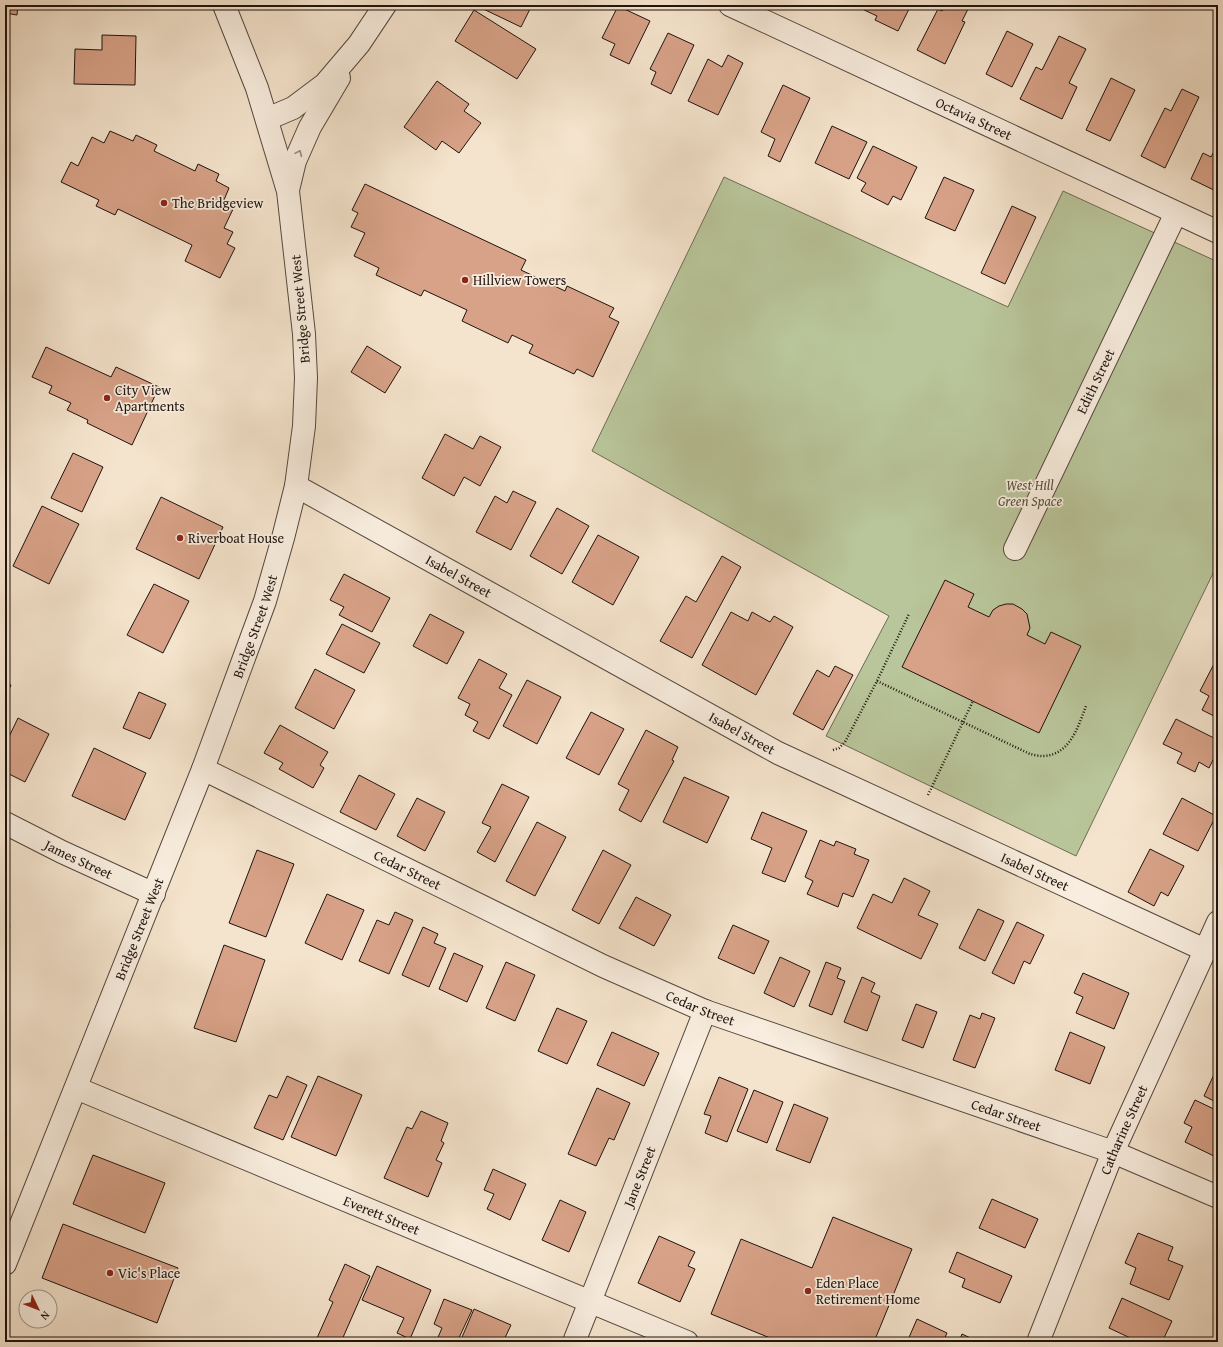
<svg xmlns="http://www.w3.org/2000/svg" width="1223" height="1347" font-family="'Gentium Book Plus',serif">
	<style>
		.green { fill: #b9c59a; stroke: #6c6c54 }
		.building { fill: #d8a288; stroke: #1f130e }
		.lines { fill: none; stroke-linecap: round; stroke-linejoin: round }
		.minor-casing { stroke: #54473e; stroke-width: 24 }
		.path { stroke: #1f130e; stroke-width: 2.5; stroke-dasharray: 1 2; stroke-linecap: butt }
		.minor { stroke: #f8edde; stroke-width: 22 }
		.oneway { stroke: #968b80 }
		.poi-dot { fill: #8f2418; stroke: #f8edde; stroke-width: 1.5 }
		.labels { text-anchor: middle; stroke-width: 3.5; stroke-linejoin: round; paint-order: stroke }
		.street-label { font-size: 14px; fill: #1f130e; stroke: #f8edde }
		.poi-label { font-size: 14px; fill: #1f130e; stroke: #f8edde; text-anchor: start }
		.park-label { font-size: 14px; font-style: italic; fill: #55513f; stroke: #f8edde }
	</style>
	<rect width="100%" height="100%" fill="#f5e4cd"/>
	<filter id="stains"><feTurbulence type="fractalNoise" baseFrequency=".005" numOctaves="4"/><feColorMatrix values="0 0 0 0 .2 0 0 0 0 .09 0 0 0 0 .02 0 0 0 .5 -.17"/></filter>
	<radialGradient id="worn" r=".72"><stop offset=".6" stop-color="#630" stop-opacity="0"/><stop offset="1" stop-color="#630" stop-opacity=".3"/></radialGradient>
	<!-- green -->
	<path class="green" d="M724,177L1008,307L1063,191L1218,262V563L1076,856L826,736L889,616L592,451Z"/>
	<!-- building -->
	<path class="building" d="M5,5H18L17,15L5,13Z
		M475,5H532L521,27Z
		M862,5H911L898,31L875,20L877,16L860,8Z
		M945,5H970L962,21L965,22L945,64L917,50L938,9L942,11Z
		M618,6L650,21L629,64L610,55L615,44L602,38Z
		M474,10L536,49L517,79L455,41Z
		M1007,31L1033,44L1012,87L986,74Z
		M668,33L694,45L671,94L651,84L656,72L650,69Z
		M102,35L136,36L135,85L74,84L75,49L102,50Z
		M1059,36L1086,49L1069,83L1077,87L1062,119L1020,99L1036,67L1042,70Z
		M728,55L743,63L718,115L688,101L708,59L722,67Z
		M1111,78L1135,90L1110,141L1086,130Z
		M437,81L469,104L464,111L481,123L459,153L442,141L436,150L404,127Z
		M783,85L810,98L780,162L768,156L775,139L761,132Z
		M1182,89L1199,97L1165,168L1141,156L1165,108L1171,111Z
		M832,126L867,142L849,179L815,163Z
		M1218,127V138L1214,136Z
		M110,131L133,141L136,135L157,145L154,151L195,171L198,164L219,174L216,181L229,188L224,200L235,205L224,228L233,232L227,244L235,248L220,278L185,261L192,245L118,209L115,215L96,206L99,200L61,182L71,162L78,166L92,137L104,143Z
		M1218,144V192L1191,179L1203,153L1211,157Z
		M873,146L917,167L901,200L893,196L888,205L861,191L866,183L857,178Z
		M944,177L974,190L955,231L925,218Z
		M365,184L526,260L521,270L565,291L567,286L614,308L609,317L619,322L593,377L577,369L574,374L529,353L533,345L512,335L508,343L462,321L467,310L424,290L421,296L376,275L379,268L354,256L365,233L351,227L358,213L352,210Z
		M1012,206L1036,217L1005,284L981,273Z
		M367,346L401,367L385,393L351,372Z
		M46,347L111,377L116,367L159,387L132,445L87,423L88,420L67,410L71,403L49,393L52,386L32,377Z
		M445,434L473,449L480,436L501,447L480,486L464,477L454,496L422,478Z
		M73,453L103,467L82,512L51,498Z
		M513,491L536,502L511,550L476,532L495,496L507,503Z
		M161,497L223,527L199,579L136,549Z
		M42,506L79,524L49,584L13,566Z
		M557,508L589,526L562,574L530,556Z
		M598,535L639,557L613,605L572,582Z
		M722,556L741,567L692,658L660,641L686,596L696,602Z
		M344,574L390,598L372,632L339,615L344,607L330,600Z
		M945,580L974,594L968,607L989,617L993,610L999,606L1006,604H1013L1022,609L1027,614L1030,628L1027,635L1045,644L1051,632L1081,646L1039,733L902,667Z
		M154,584L189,601L163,653L127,635Z
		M731,612L748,621L752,612L770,622L774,616L793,627L756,695L702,665Z
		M430,614L464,632L447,664L413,646Z
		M342,624L380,643L364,673L326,654Z
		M1217,658L1218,659V718L1202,710L1209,696L1200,691Z
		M479,659L507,674L499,688L512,695L489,739L473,731L478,722L465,715L470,704L458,698Z
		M835,666L853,675L823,730L793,714L817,670L829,677Z
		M315,669L355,690L334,729L295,708Z
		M527,680L561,697L537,744L503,726Z
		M5,682L11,685L5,698Z
		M139,692L166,704L150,739L123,728Z
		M591,712L624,729L599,775L566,758Z
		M18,718L49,734L25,782L5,772V745Z
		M1176,719L1218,740V750L1209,768L1199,762L1195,772L1177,763L1182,753L1163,744Z
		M280,725L328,752L320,765L324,768L313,788L279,769L283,763L264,753Z
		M646,730L678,747L672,760L674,761L641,822L619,810L629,790L618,784Z
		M94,748L146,773L125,820L72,796Z
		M359,775L395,794L376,830L340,812Z
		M684,777L729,797L707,843L663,822Z
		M502,784L529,797L495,862L477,852L491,827L482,823Z
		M417,798L445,812L425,851L397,836Z
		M1182,798L1216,816L1198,851L1163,834Z
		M762,812L807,831L785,882L762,873L772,848L751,839Z
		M537,822L566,837L535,896L506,881Z
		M820,840L834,846L836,841L856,849L854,854L869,860L853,897L843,893L838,907L807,894L813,881L805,877Z
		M1150,849L1184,866L1168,896L1161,892L1154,906L1128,892Z
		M257,850L294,864L266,937L229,923Z
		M603,850L631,865L599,924L572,910Z
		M904,878L930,891L918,915L938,924L921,959L857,928L873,894L892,903Z
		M327,894L364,910L342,960L305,943Z
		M636,897L671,915L654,946L619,928Z
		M978,909L1004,921L985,961L959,948Z
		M395,912L413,920L389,974L359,961L377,920L389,925Z
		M1017,922L1044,935L1030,964L1024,961L1014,984L992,973Z
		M5,924L10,926L5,938Z
		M733,925L769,941L754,974L718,958Z
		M423,927L438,934L434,943L446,948L429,987L402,975Z
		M224,945L265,960L236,1042L194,1028Z
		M454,953L483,966L467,1002L439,989Z
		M780,957L810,971L794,1007L764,993Z
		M506,962L535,975L515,1021L486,1008Z
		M826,962L841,968L837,978L845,981L832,1015L809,1006Z
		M1083,973L1129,993L1114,1029L1076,1013L1083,997L1074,993Z
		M862,977L875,983L871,992L880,996L867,1031L844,1022Z
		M916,1004L937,1012L923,1048L902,1040Z
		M557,1008L587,1021L567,1064L538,1051Z
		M982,1013L995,1018L975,1068L953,1060L970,1015L980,1019Z
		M612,1032L659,1053L644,1086L597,1065Z
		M1070,1032L1105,1047L1090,1084L1055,1070Z
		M1217,1068L1218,1069V1103L1204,1096Z
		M287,1076L307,1085L283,1140L254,1128L269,1095L277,1098Z
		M318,1076L362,1095L336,1156L291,1137Z
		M719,1077L748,1089L727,1142L705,1133L711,1116L704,1114Z
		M597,1088L630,1103L614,1140L609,1138L596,1166L568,1154Z
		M754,1090L783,1102L767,1143L737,1131Z
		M1195,1100L1218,1111V1158L1185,1142L1192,1127L1184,1123Z
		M794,1104L828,1118L810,1163L776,1150Z
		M421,1111L448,1123L441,1141L444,1143L436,1160L442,1163L428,1197L384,1178L407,1127L412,1129Z
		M93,1155L165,1183L145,1233L73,1204Z
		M493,1169L526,1184L510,1220L487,1209L494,1194L484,1190Z
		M992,1199L1038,1219L1025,1248L979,1228Z
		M560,1200L586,1212L569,1252L542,1240Z
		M833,1217L912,1249L874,1342H780L711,1314L741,1239L812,1268Z
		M63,1224L178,1268L157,1323L42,1278Z
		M1138,1233L1173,1247L1168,1260L1183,1266L1169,1300L1130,1284L1136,1268L1125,1263Z
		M659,1236L695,1252L688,1266L695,1269L680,1302L638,1283Z
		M957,1252L1012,1276L1000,1303L962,1287L965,1279L949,1272Z
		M345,1264L370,1276L341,1342H326L317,1338L333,1302L329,1300Z
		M377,1266L431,1290L410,1339L397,1333L404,1318L362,1300Z
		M1122,1298L1172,1321L1162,1342H1139L1109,1328Z
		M444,1299L472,1310L457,1342H436L442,1328L434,1324Z
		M474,1309L511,1325L503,1342H460Z
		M917,1319L947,1333L943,1342H907Z
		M962,1334L979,1342H959Z"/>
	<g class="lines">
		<defs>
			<g id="minor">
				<path id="s1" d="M730,5L1218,232"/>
				<path d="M267,119L293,108L325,84L359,44L385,5"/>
				<path d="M288,190L295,161L310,127L339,78"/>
				<path id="s2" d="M296,486L778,753L1205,950"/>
				<path id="s3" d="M1015,549L1176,213"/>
				<path id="s4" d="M203,769L603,966L705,1011L1113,1152L1218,1197"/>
				<path id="s5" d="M5,823L62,852L154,894"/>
				<path id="s6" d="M76,1088L687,1342"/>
				<path id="s7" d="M5,1264L203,769L265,601L283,538L296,486L304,426L306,378L304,334L288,191L257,88L224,5"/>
				<path id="s8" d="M574,1342L705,1011"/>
				<path id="s9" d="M1038,1342L1113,1152L1218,922"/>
			</g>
		</defs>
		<!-- minor casing -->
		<use href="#minor" class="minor-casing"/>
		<!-- path -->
		<path class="path" d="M877,681L1030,754C1034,755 1039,756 1043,756C1070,755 1078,727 1086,706
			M833,750L839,748L845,742L877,681L909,614
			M928,795L973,701"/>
		<!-- minor -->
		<use href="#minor" class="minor"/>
	</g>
	<!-- one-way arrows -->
	<defs><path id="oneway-chevron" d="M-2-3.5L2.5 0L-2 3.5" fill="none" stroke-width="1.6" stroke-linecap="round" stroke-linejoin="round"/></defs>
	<use class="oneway" href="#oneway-chevron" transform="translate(299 153) rotate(-66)"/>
	<!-- markers -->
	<g class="poi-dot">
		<circle cx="164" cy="203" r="4"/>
		<circle cx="465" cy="280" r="4"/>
		<circle cx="107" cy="398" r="4"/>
		<circle cx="180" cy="538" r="4"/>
		<circle cx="110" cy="1273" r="4"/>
		<circle cx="808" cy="1291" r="4"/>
	</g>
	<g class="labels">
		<!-- street labels -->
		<g class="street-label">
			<text dy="5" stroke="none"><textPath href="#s1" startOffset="269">Octavia Street</textPath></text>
			<text transform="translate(300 309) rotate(-95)" y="5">Bridge Street West</text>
			<text dy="5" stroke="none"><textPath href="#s3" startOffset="186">Edith Street</textPath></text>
			<text dy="5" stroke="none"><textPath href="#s2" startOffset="186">Isabel Street</textPath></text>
			<text dy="5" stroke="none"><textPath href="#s7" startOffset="685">Bridge Street West</textPath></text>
			<text dy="5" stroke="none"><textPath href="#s2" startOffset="510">Isabel Street</textPath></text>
			<text dy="5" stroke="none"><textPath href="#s5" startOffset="82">James Street</textPath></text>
			<text dy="5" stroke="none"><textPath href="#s4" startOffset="228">Cedar Street</textPath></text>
			<text dy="5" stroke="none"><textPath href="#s2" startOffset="834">Isabel Street</textPath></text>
			<text dy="5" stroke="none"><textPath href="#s7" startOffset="361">Bridge Street West</textPath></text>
			<text dy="5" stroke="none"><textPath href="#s4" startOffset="552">Cedar Street</textPath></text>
			<text dy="5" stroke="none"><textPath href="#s4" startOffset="876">Cedar Street</textPath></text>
			<text dy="5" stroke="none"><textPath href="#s9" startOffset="229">Catharine Street</textPath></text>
			<text dy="5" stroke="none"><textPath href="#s8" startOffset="178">Jane Street</textPath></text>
			<text dy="5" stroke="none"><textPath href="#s6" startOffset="331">Everett Street</textPath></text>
		</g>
		<!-- poi labels -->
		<g class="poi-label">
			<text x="172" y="208">The Bridgeview</text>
			<text x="473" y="285">Hillview Towers</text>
			<text x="115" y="395">City View<tspan x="115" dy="16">Apartments</tspan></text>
			<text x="188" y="543">Riverboat House</text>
			<text x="118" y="1278">Vic's Place</text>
			<text x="816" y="1288">Eden Place<tspan x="816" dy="16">Retirement Home</tspan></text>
		</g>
		<!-- park labels -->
		<g class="park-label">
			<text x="1030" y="490">West Hill<tspan x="1030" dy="16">Green Space</tspan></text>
		</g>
	</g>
	<!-- margin -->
	<rect width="1223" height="1347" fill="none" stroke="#f5e4cd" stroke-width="20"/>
	<rect x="6" y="6" width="1211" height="1335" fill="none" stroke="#1f130e" stroke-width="2"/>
	<rect x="10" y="10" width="1203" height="1327" fill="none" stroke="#1f130e"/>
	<!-- north arrow -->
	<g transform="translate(38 1309) rotate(133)"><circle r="19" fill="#f8edde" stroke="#a1968b"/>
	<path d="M0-3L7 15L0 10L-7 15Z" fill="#8f2418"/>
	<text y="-6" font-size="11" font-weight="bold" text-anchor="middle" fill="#1f130e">N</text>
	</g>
	<rect width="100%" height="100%" filter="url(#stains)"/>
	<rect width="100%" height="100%" fill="url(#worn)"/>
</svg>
